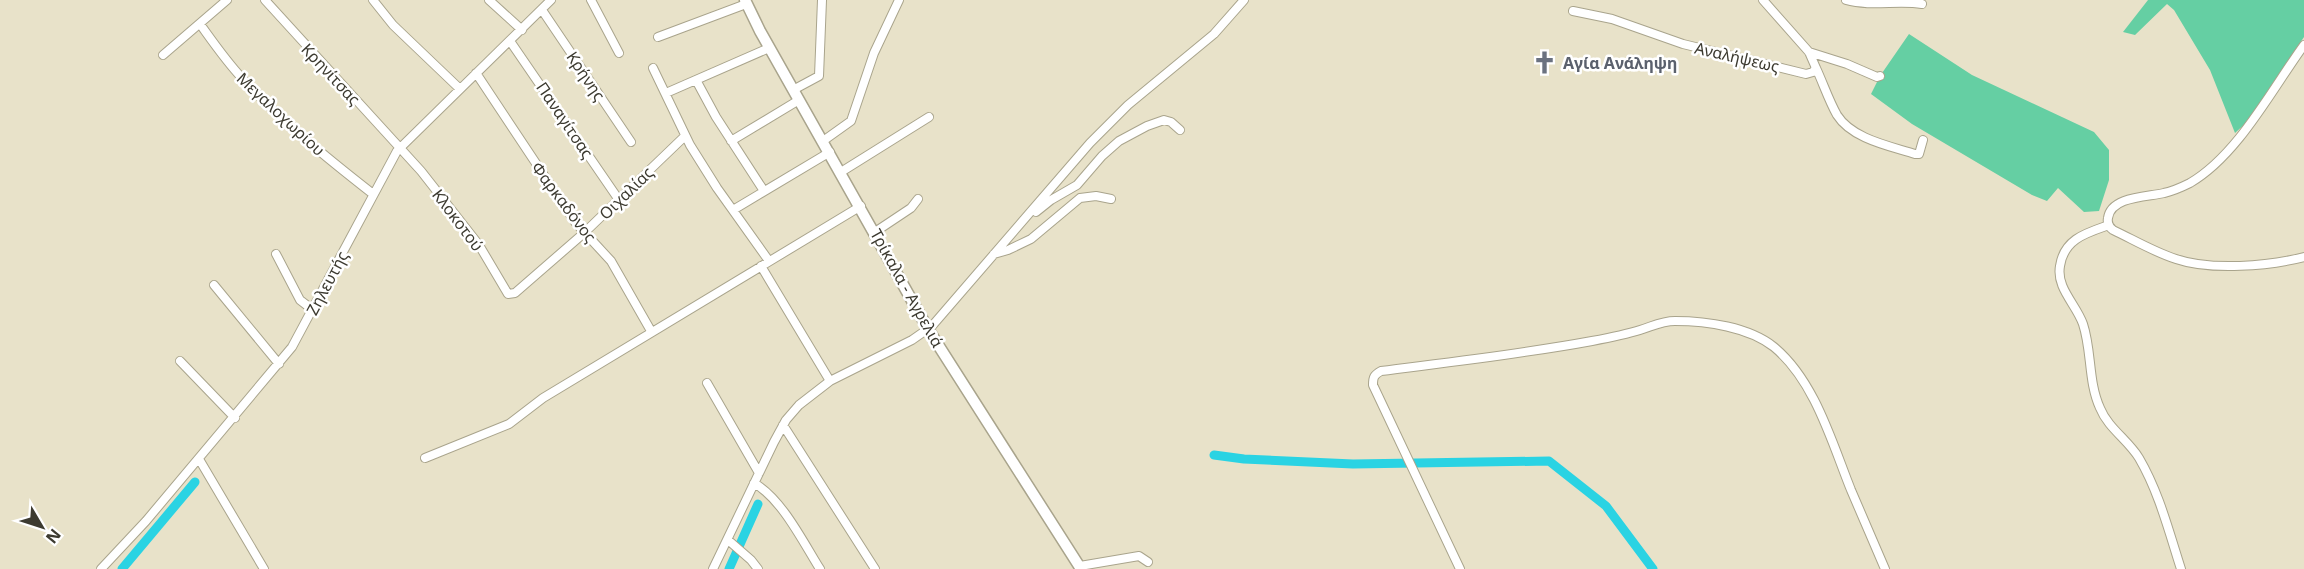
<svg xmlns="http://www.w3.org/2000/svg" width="2304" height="569" font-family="'Noto Sans',sans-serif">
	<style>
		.green { fill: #65cfa3 }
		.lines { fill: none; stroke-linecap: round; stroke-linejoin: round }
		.canal { stroke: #2ad3e3; stroke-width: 9 }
		.minor-casing { stroke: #a9a48c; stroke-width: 10 }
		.major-casing { stroke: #a9a48c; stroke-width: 13 }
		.minor { stroke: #fff; stroke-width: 8 }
		.major { stroke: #fff; stroke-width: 10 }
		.labels { text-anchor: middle; stroke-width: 5; stroke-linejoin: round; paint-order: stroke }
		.street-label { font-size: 16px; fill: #3c3a30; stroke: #fff }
		.worship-label { font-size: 16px; font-weight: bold; fill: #5b616d; stroke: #fff; text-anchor: start }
	</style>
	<rect width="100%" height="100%" fill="#e8e2c9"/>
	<!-- green -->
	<path class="green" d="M2148,0H2304V37L2247,122L2235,133L2210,70L2174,10L2167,4L2135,35L2123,32Z
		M1909,34L1972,75L2094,132L2109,150V180L2099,211L2084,212L2058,188L2047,201L2032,195L1912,124L1871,94L1880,76Z"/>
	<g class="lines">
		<!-- canal -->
		<path class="canal" d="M1214,455L1244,459L1353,464L1549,461L1606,506L1653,569
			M122,569L195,482
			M729,569L758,504"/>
		<defs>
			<path id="minor" d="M265,0L421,171L479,245L508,294L515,293L584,233L685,136
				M373,0L393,25L460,89
				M489,0L522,30
				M591,0L619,53
				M1846,0C1871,7 1898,0 1922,4
				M542,10L631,142
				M1573,11L1612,19L1683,44L1806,74L1813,72L1816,68L1809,52L1763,0
				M200,24C213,42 226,61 242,78C281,121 327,158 373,194
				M658,37L746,4
				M510,41L619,200
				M2304,45C2272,89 2238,155 2190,183C2182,187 2173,191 2164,193C2148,197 2111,196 2108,218C2107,223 2109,227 2113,230C2134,240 2154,252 2176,259C2211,271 2269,266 2304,257
				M1809,52L1847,64L1877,77L1880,76
				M163,55L227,0
				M653,68L690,145L717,188L769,261
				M1816,68C1823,83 1829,101 1837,115C1852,139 1890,146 1915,154H1919L1923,140
				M476,73L575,222L611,261L651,331
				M696,80L716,117L764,191
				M793,90L819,76L822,0
				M666,93L769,48
				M731,141L799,100
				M823,141L851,121L874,53L899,0
				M841,172L929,117
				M733,210L830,152
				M1036,212L1051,200L1077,185L1102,156L1119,141L1147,126L1164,120L1171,122L1180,130
				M2109,225C2086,233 2064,239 2060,266C2056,288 2076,304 2083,324C2092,351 2088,382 2100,408C2108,428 2128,440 2139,458C2159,492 2169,532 2181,569
				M875,232L911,208L918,199
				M276,254L300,300L313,310
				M994,254L1008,250L1031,239L1080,198L1096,196L1111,199
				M761,266L830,381
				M214,285L279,364
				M180,361L235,418
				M707,383L759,473
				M783,425L875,569
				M425,458L509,424L543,398L861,206
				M199,459L264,569
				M754,483C782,499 803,542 820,569
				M728,540L751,560L758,569
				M1080,566L1139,556L1148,562
				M101,569L146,521L292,347L397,151L551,0
				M713,569L774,442L786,420L799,405L830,381L912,340L932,326L1090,143L1128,105L1214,34L1244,0
				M1460,569L1373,385C1373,377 1374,375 1381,371C1451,362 1522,354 1592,341C1608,338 1624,335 1640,330C1653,326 1662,321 1675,321C1707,321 1749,327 1774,347C1815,381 1832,443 1851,490C1862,516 1874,543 1885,569"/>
			<path id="major" d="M745,0L760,31L928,329L1081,569"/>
		</defs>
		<!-- minor casing -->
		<use href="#minor" class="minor-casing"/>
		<!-- major casing -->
		<use href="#major" class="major-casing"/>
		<!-- minor -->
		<use href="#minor" class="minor"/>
		<!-- major -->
		<use href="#major" class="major"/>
	</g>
	<!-- icons -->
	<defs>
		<symbol id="church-bare" viewBox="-9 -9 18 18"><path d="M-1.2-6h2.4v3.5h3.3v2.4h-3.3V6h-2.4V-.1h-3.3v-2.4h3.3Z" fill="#6b7280" stroke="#fff" stroke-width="2.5" paint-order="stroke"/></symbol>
	</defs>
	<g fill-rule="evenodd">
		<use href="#church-bare" x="1528" y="46" width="33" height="33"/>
	</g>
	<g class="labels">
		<!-- street labels -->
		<g class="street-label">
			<text transform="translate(1737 57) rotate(13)" y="6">Αναλήψεως</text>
			<text transform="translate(331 74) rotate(47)" y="6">Κρηνίτσας</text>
			<text transform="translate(586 76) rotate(56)" y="6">Κρήνης</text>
			<text transform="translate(281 114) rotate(43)" y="6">Μεγαλοχωρίου</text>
			<text transform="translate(565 120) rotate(56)" y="6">Παναγίτσας</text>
			<text transform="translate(626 193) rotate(-44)" y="6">Οιχαλίας</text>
			<text transform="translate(564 202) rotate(53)" y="6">Φαρκαδόνος</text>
			<text transform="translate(458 220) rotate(53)" y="6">Κλοκοτού</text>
			<text transform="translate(327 283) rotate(-62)" y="6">Ζηλευτής</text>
			<text transform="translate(907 288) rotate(61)" y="6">Τρίκαλα - Αγρελιά</text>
		</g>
		<!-- worship labels -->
		<g class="worship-label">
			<text x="1563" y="69">Αγία Ανάληψη</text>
		</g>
	</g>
	<!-- north arrow -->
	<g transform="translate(42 527) rotate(129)" stroke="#ffffff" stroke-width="4.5" paint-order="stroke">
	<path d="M0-4.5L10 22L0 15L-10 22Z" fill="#3c3a30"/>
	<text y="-9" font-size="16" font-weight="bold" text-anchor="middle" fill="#3c3a30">N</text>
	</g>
</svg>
